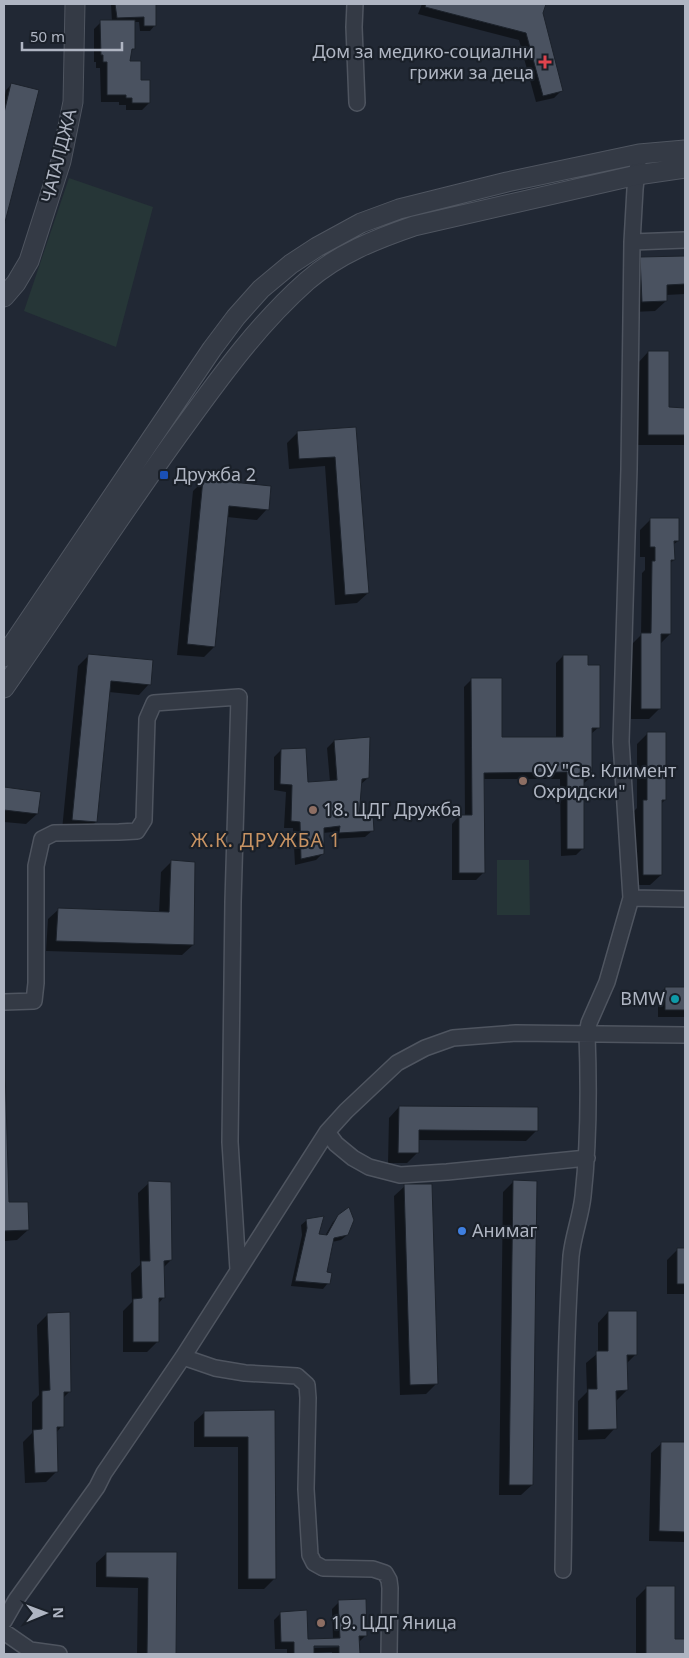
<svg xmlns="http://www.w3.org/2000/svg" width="689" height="1658" font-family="'Noto Sans',sans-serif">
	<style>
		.green { fill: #263637 }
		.shadow { fill: #0007; fill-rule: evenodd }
		.building { fill: #4a5260; stroke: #1c222b }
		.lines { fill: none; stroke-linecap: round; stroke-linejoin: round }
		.minor-casing { stroke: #4f5560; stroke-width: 18 }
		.tertiary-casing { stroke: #4f5560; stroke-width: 21 }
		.minor { stroke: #343a45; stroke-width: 15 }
		.tertiary { stroke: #343a45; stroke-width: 19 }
		.health-dot { fill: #e0444e; stroke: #1a2029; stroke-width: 2 }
		.transit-dot { fill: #1a4fb4; stroke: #1a2029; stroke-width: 2 }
		.education-dot { fill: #8d6e63; stroke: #1a2029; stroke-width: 2 }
		.culture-dot { fill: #0f9aa8; stroke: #1a2029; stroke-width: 2 }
		.shop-dot { fill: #3f7fe0; stroke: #1a2029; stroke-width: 2 }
		.labels { text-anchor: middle; stroke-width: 4.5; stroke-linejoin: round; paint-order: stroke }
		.poi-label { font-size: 18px; fill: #afb5c2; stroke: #1a2029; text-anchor: start }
		.street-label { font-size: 18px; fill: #afb5c2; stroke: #1a2029 }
		.neighbourhood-label { font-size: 19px; letter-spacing: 1px; fill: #c89363; stroke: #1a2029 }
	</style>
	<rect width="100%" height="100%" fill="#212834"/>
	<!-- green -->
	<path class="green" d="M69,178L153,207L116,347L24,311Z
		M497,860H529L530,915H497Z"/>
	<!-- shadow -->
	<path class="shadow" d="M111,4H147L155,25L150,31H140L139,22H133L134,48L130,52L129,63L149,103L142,110H126V105H119V102H101L100,68H96V62H94V29L101,22H112Z
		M422,4H544L542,13L561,91L554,98L536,102L519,40L418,14Z
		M12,84L37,91L4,221V100L6,90Z
		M685,257V294L666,295V301L655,311L632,312L630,269L641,258Z
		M648,352L667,409H685V445H638V363Z
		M355,428L368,593L357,603L335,605L325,466L289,469L287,443L297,433Z
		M203,481L267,509L257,520L227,517L214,647L204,657L177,655L193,491Z
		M651,519L678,541L673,545L674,560L670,563V634L660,644V708L649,719H631V645L641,635L642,573L645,570V557H640V530Z
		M89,655L149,684L139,695L109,692L96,822L85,832L62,830L78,666Z
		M563,656L587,667L599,727L591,734V777L583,784V848L576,855L561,856L560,779H483V873L476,880H452V824L459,816H465L464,687L472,679L501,738H556V663Z
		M647,734L665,800L661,804V875L650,885H633V812L637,808V744Z
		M334,741L368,778L360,785L358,819L373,830L365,837L332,839L334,832L322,833L323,853L316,860L295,865L293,828H284L286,792L274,790V757L281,750L307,784L330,782L327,748Z
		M4,788L39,793L37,814L26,824L4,822Z
		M171,862L193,945L182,955L46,951L48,919L59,909L159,913L161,872Z
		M665,988H685V1017H658V996Z
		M4,1051L7,1203L28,1230L17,1240L4,1241Z
		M399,1107L536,1131L526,1141L418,1140V1152L407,1163H388L389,1118Z
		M513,1182L532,1485L521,1495H499L503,1192Z
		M149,1183L171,1260L163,1268L164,1297L158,1304V1341L147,1352H123V1311L132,1302L131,1273L140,1265L138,1193Z
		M405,1186L436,1384L426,1394L400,1395L394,1196Z
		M339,1216L347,1235L341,1240L332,1242L326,1273L328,1283L323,1289L291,1286L302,1235L301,1225L307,1220L317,1235L325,1236L333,1222Z
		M678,1249H685V1294H667V1260Z
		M608,1312L636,1354L626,1364L627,1390L616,1401L615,1428L605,1439L578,1440V1401L587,1392L586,1363L598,1353V1323Z
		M48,1314L70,1391L63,1398L62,1426L56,1433L57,1471L46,1482L25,1483L23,1442L32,1433V1402L39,1395L37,1325Z
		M205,1412H274V1579L264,1589H238V1447H194V1422Z
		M662,1443H685V1542L649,1541L651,1453Z
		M107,1553H176L175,1654H137L138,1588L96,1587V1563Z
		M647,1587L674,1640H685V1654H636V1598Z
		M339,1602L366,1635L358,1643L359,1654H332V1652L287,1654V1649H275L274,1620L281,1613L307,1640L333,1639L332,1609ZM345,1644V1647L313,1648V1645Z"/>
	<!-- building -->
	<path class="building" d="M115,4H156V26H144V17L117,18Z
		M426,4H546L543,13L563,91L543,96L526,33L425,7Z
		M100,20H135V49H132L130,61H141V80H150V103H132V98H126V95H107V62H103V55H101Z
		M11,83L39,90L4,226V113Z
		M685,256V284L667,285V301L642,302L640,257Z
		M648,351H669V407L685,408V435H648Z
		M356,427L369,593L345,595L335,457L299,459L297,431Z
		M203,479L271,486L269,510L229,506L215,647L187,644Z
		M650,518H679V541H674L675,560H671V634H661V709H641V633H651L652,561H655V547H650Z
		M88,654L153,660L151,685L111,681L97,822L72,820Z
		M563,655H588V665H600V728H592V778H584V849H567V772L484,773L485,873H459V815H472L471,678H502V737H563Z
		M647,732H666V800H662V875H643V800H647Z
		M370,737L369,778L362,779L359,817L373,815L374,831L339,833L340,826L324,828V854L301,859L300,822L291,821L292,785L280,784L281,749L306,748L308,782L337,780L334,740Z
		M4,787L41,792L38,814L4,810Z
		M171,860L195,862L194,945L56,941L58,908L169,912Z
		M665,987H685V1010H665Z
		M4,1036L9,1202H28L29,1230L4,1231Z
		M399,1106L538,1107V1131L419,1130V1153H398Z
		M513,1180L537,1181L533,1485H509Z
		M148,1181L171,1182L172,1260L164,1261L165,1298H159V1342H133V1299L142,1298L141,1261H150Z
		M404,1184H432L438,1384L410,1385Z
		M349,1207L354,1220L348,1235L334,1238L327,1272L332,1273L330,1284L295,1281L307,1228L306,1219L324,1216L319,1234L327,1235L338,1215Z
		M677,1248H685V1284H677Z
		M608,1311H637V1355H627L628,1390L616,1391L617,1429L588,1430V1389H597L596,1351H608Z
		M70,1312L71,1392H64V1427H57L58,1472L35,1473L33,1430L42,1429V1391L50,1390L47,1313Z
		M275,1410L276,1579H248V1437H204V1411Z
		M661,1442H685V1532L659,1531Z
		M106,1552H177L176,1654H147L148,1578L106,1577Z
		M646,1586H675V1639H685V1654H646Z
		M366,1599L367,1636H359L360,1654H339V1646H314V1654H294V1642H281L280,1612L307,1610L308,1639L340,1638L338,1600Z"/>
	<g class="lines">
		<defs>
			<path id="minor" d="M355,4L354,27L357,103
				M632,242L685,240
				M631,898L685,899
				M4,1002L34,1001L36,983V866L42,839L54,833L119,832L137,831L144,820L147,719L154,703L239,697L233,902L230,1142L238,1270
				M327,1132L336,1144L353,1158L369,1167L400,1175L447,1172L587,1158
				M183,1357L215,1368L245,1373L297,1376L307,1385L308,1398L306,1489L310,1555L314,1563L323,1568L373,1569L385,1573L389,1580L390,1588L389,1654
				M563,1570C565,1465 564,1360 571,1256C573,1236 581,1216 583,1196C589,1142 589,1088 587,1034L589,1023L607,982L631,898L621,742L629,469L632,242L635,189L639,154
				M4,1621L16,1600L97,1487L104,1473L183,1357L327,1132L346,1111L397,1063L425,1048L453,1038L516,1033L685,1035
				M4,1632L30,1650L59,1654"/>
			<path id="tertiary" d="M4,297L16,283L29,261L61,161L73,102L75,4
				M4,657L212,349L236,317L261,289L291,264L317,247L361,223L399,209L507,182L639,154L685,150
				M4,688C62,605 117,520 176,438C216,383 255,327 307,281C338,254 376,239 414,226L637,175L685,168"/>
		</defs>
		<!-- minor casing -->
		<use href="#minor" class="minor-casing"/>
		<!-- tertiary casing -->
		<use href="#tertiary" class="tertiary-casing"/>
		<!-- minor -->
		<use href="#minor" class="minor"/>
		<!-- tertiary -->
		<use href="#tertiary" class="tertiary"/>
	</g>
	<!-- markers -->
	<path class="health-dot" d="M542.5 54.5h5v5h5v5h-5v5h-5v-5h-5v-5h5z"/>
	<rect class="transit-dot" x="159" y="470" width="10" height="10" rx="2.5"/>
	<g class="education-dot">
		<circle cx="523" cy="781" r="5"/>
		<circle cx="313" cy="810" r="5"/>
		<circle cx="321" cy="1623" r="5"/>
	</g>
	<circle class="culture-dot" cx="675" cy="999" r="5"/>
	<circle class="shop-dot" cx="462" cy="1231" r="5"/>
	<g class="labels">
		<!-- poi labels -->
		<g class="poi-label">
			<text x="534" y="58" text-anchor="end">Дом за медико-социални<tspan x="534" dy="21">грижи за деца</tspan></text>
			<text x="174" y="481">Дружба 2</text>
			<text x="533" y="777">ОУ "Св. Климент<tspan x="533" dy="21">Охридски"</tspan></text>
			<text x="323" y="816">18. ЦДГ Дружба</text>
			<text x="665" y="1005" text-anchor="end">BMW</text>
			<text x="472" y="1237">Анимаг</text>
			<text x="331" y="1629">19. ЦДГ Яница</text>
		</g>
		<!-- street labels -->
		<g class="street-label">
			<text transform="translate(59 156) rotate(-76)" y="6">ЧАТАЛДЖА</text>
		</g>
		<!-- neighbourhood labels -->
		<g class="neighbourhood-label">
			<text x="266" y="847">Ж.К. ДРУЖБА 1</text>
		</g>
	</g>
	<!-- border -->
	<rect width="689" height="1658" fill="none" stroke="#afb5c2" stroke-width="10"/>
	<!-- north arrow -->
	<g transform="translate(45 1613) rotate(89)" stroke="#1a2029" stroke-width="4" paint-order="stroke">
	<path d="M0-4L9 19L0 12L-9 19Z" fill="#afb5c2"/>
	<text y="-8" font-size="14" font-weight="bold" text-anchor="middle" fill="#afb5c2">N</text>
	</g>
	<!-- scale -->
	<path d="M22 42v8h100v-8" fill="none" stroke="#afb5c2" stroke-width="2.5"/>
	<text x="30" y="42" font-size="15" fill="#afb5c2" stroke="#1a2029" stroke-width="4" paint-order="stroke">50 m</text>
</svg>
